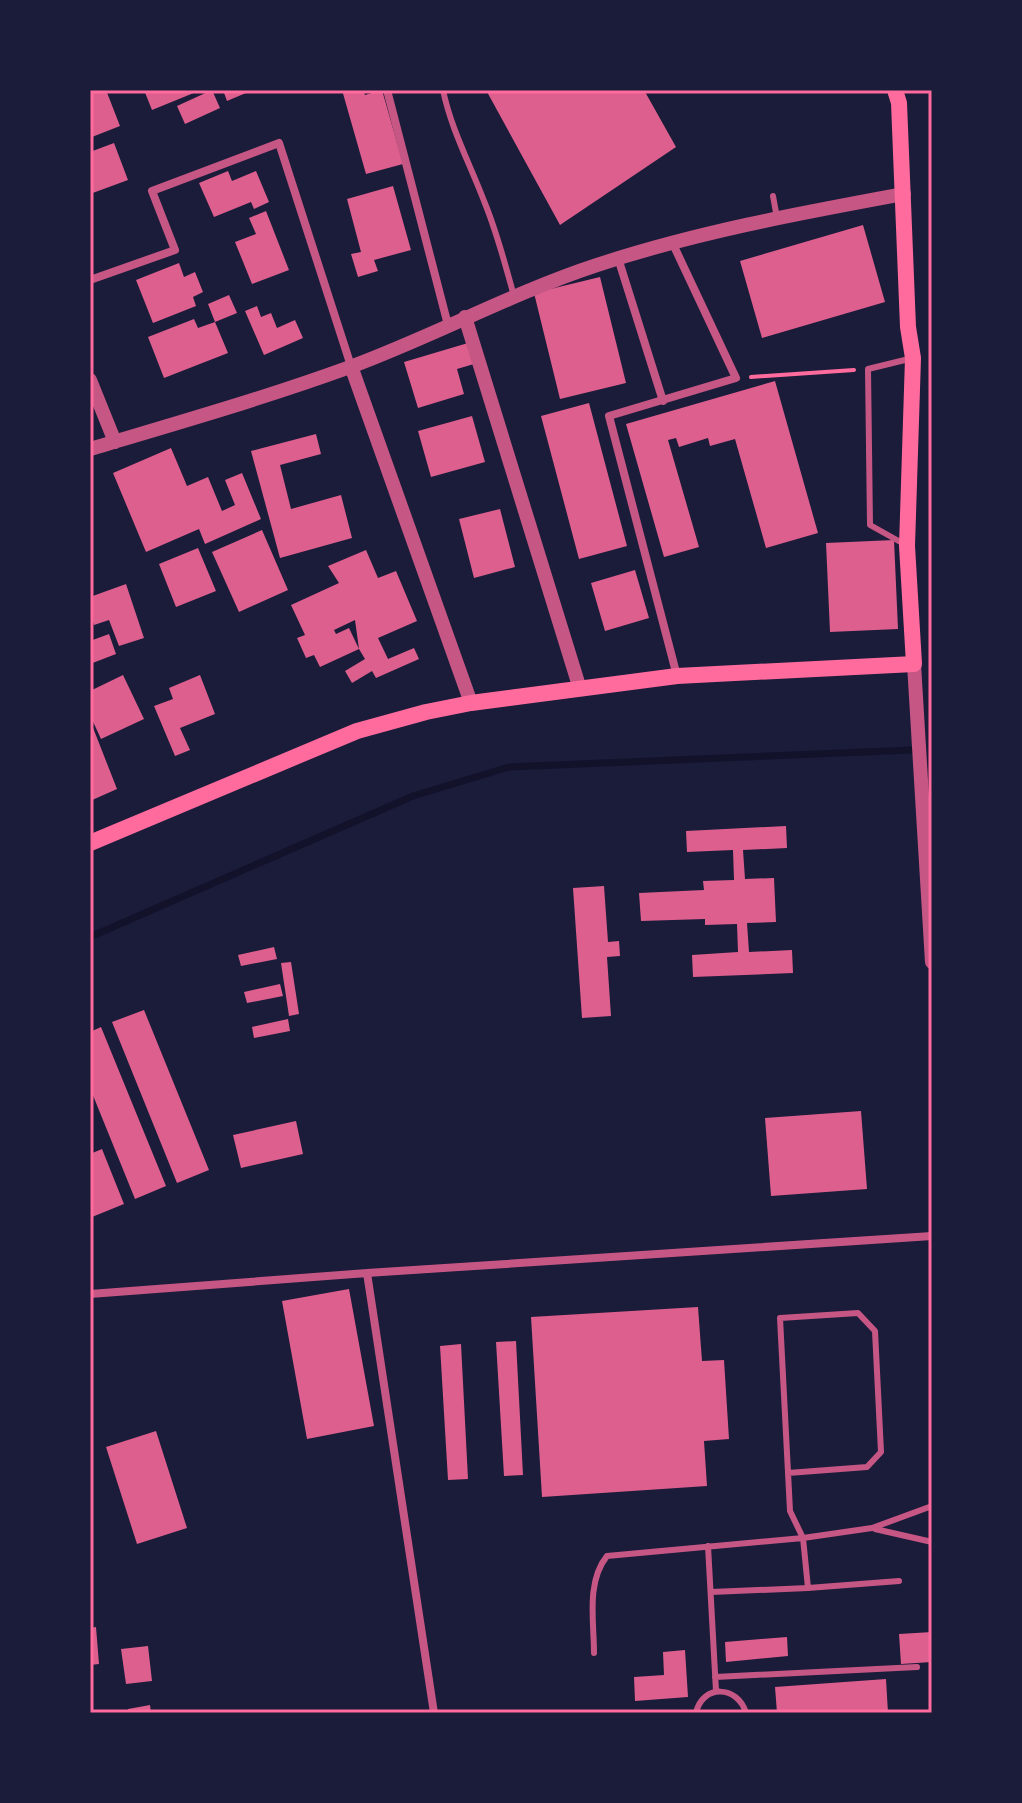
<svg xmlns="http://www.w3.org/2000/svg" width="1022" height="1803" font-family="'Titillium Web',sans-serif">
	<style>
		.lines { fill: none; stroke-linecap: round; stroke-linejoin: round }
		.stream { stroke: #12122b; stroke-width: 7 }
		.building { fill: #dd5f8e; fill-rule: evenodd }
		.path { stroke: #ff6b9d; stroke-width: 4 }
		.service { stroke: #c65784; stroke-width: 6 }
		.minor { stroke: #c65784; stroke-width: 8 }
		.tertiary { stroke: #c65784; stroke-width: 14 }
		.secondary { stroke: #ff6b9d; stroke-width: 16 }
		.neatline { fill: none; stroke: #ff6b9d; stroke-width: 3 }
	</style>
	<rect width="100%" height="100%" fill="#1b1b3a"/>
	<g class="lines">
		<!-- stream -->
		<path class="stream" d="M90,937L413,796L509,767L912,750"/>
	</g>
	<!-- building -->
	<path class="building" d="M90,90H106L120,126L92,137Z
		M144,90H201L152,110Z
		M212,90L220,108L185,124L177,106Z
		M223,90H253L227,101Z
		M342,90H363L365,95L382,90L403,164L366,174Z
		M486,90H644L676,147L560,225Z
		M114,143L128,180L90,194V152Z
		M228,171L232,181L256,171L269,202L254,209L251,202L214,217L199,183Z
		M393,186L411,250L374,260L378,271L358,277L351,254L361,252L347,199Z
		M266,211L289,270L252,284L235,242L256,234L249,218Z
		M863,225L885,302L762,338L740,261Z
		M179,263L184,277L195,272L203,292L193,297L196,306L153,323L136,280Z
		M600,277L626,383L560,399L534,293Z
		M229,295L237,313L215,322L208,304Z
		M257,306L261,317L271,313L277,328L295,320L303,338L264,355L245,311Z
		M194,319L198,328L215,322L228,353L164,378L148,337Z
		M468,343L474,364L457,369L464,394L418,408L404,362Z
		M775,381L818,533L766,548L735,439L710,446L708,438L679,447L676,438L668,440L699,547L664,557L626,424Z
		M589,403L627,546L579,559L541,416Z
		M472,416L485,462L431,477L418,431Z
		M316,434L321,454L280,465L291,509L341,495L352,538L280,558L251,451Z
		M171,448L187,486L208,477L222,511L235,505L225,480L242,473L261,519L205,544L199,529L146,552L113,473Z
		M500,509L515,567L474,578L459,519Z
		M262,530L288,590L239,612L212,552Z
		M894,540L898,629L830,632L826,543Z
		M198,548L216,591L176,607L159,564Z
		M366,550L378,578L396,571L417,621L378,638L388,659L414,648L419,659L376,678L372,671L352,683L345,671L365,659L359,649L320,667L314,655L306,658L297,638L305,635L291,605L339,583L328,566ZM355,620L359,649L349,628L336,634L334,630Z
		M635,570L649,618L605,631L591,583Z
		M126,584L144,638L119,646L109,620L94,625L90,613V597Z
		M109,634L116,654L90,664V641Z
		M123,675L144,719L101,739L90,715V691Z
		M200,675L215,714L180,728L190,750L175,756L154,706L173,699L169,688Z
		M90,720L117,789L90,801Z
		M786,826L787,848L743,850L745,879L774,878L776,922L747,923L749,952L792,950L793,973L693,977L692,955L738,952L737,924L705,925V919L641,921L639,893L704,890L703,881L734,880L733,850L687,852L686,831Z
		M604,886L608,942L619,941L620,956L607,957L611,1016L582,1018L573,888Z
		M274,947L277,959L241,966L238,955Z
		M291,962L299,1014L289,1016L281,963Z
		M280,984L283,996L247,1003L244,992Z
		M144,1010L209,1170L177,1183L112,1022Z
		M288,1019L290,1031L254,1038L252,1027Z
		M101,1027L166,1186L135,1199L90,1088V1032Z
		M861,1111L867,1189L771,1196L765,1118Z
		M296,1121L303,1154L241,1168L233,1135Z
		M102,1149L124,1204L92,1217L90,1211V1154Z
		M349,1289L374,1426L307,1439L282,1301Z
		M698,1307L702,1361L724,1360L729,1439L704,1441L707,1486L542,1497L531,1317Z
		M516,1341L523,1475L504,1476L496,1342Z
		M461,1344L468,1479L448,1480L440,1346Z
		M156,1431L187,1528L137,1544L106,1447Z
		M96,1627L99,1664L90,1665V1628Z
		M932,1632V1662L901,1664L899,1634Z
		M787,1637L788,1656L726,1662L725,1642Z
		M148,1646L152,1681L126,1684L121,1649Z
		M685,1650L688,1697L635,1701L634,1677L664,1675L663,1652Z
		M886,1679L888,1713H777L775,1687Z
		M150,1705L151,1713H128V1709Z"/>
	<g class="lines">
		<!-- path -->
		<path class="path" d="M751,377L854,370"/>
		<!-- service -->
		<path class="service" d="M443,90C451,129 470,164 484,201C497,232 505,264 514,296
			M773,196L777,218
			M904,544L870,525L868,369L913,358
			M788,1473L867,1467L881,1452L875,1331L858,1313L780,1318L790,1511L803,1538L808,1588L899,1581
			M875,1529L932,1542
			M708,1546L716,1691
			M711,1592L808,1588
			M594,1653C594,1622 586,1582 607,1556L803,1538L872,1528L932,1506
			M715,1677L917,1667
			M696,1713C702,1684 738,1685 746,1713"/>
		<!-- minor -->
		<path class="minor" d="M387,90L448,325
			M672,242L736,378L609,416L677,676
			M618,258L663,401
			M90,280L175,250L152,191L279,143L351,366
			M90,1294L367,1273
			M434,1713L367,1273L932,1236"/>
		<!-- tertiary -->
		<path class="tertiary" d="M465,317L580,689
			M351,366L471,703
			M90,380L115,442
			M90,449C177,423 265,398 350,367C434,336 512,293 597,265C697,232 801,213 904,194
			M914,664L932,962"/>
		<!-- secondary -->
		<path class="secondary" d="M90,843L357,731L426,712L471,703L677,676L914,664L907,546L913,358L908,327L899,103L895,90"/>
	</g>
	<!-- border -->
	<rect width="1022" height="1803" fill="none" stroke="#1b1b3a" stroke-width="184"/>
	<rect x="92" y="92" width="838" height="1619" class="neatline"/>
</svg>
